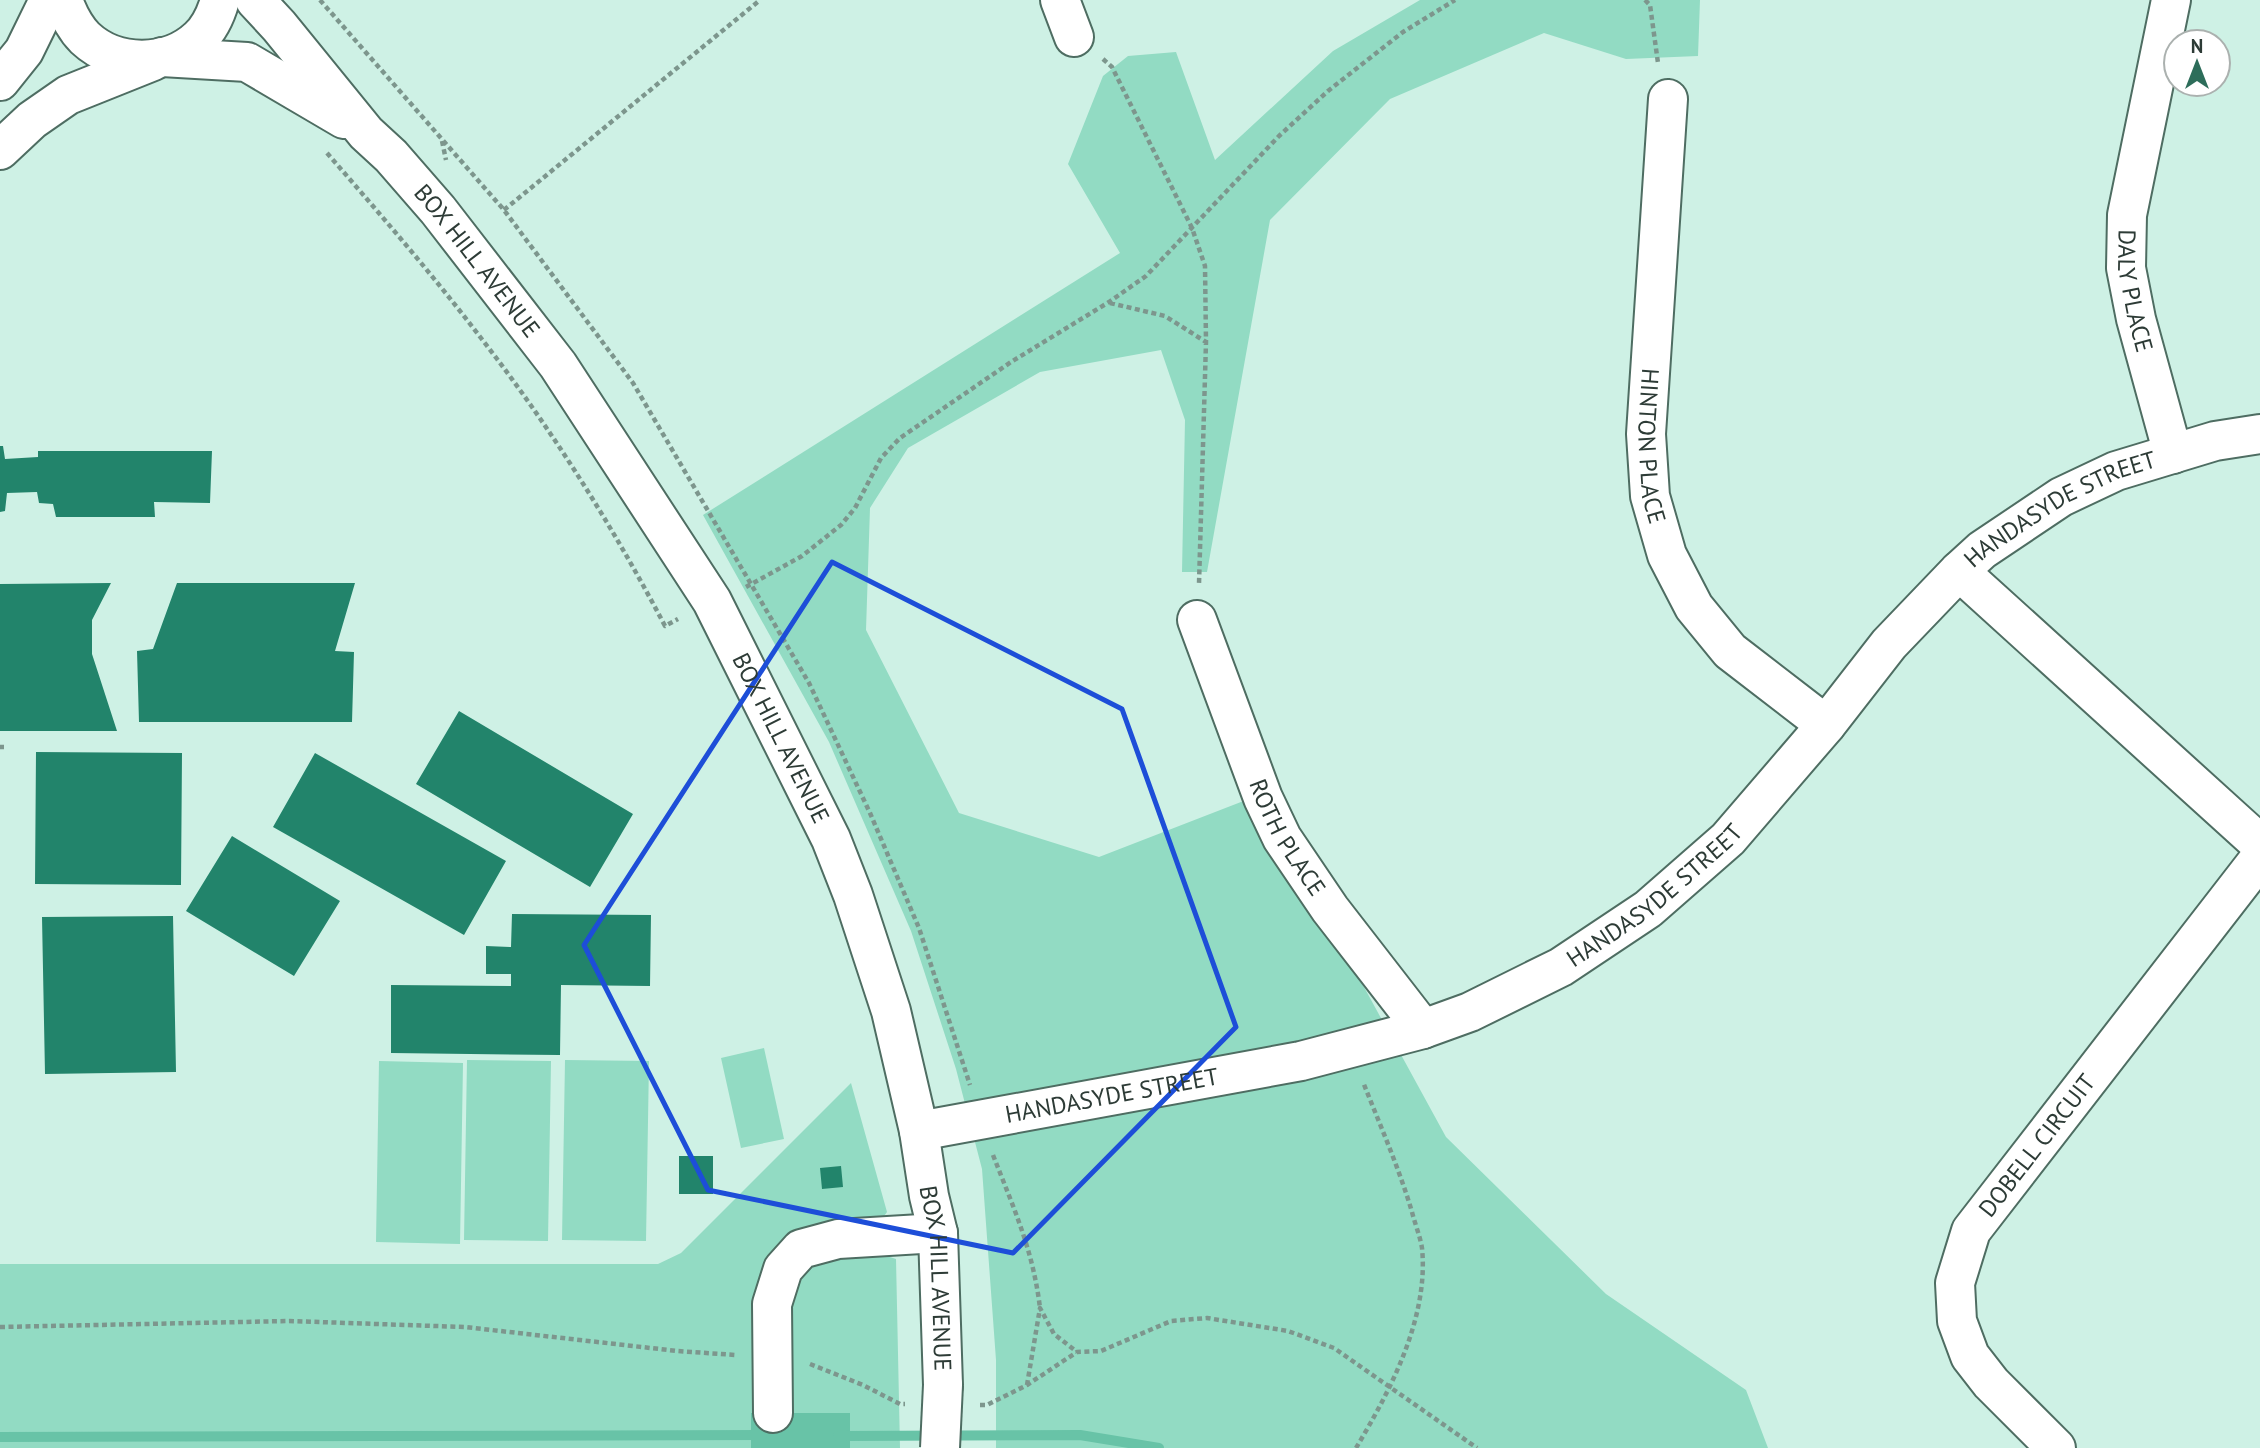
<svg xmlns="http://www.w3.org/2000/svg" width="2260" height="1448" font-family="'PT Sans',sans-serif">
	<style>
		.green { fill: #92dbc3 }
		.water { fill: #68c3a7 }
		.lines { fill: none; stroke-linecap: round; stroke-linejoin: round }
		.stream { stroke: #68c3a7; stroke-width: 10 }
		.building { fill: #22846b }
		.minor-casing { stroke: #4e6d62; stroke-width: 42 }
		.path { stroke: #7d968d; stroke-width: 4.5; stroke-dasharray: 5 3.5; stroke-linecap: butt }
		.minor { stroke: #fff; stroke-width: 38 }
		.minor-bridge-casing { stroke: #4e6d62; stroke-width: 42; stroke-linecap: butt }
		.minor-bridge { stroke: #fff; stroke-width: 38 }
		.marked { fill: none; stroke: #1d4ed8; stroke-width: 5; stroke-linejoin: round }
		.labels { text-anchor: middle; stroke-width: 7; stroke-linejoin: round; paint-order: stroke }
		.street-label { font-size: 24px; fill: #2d3b36; stroke: #fff }
	</style>
	<rect width="100%" height="100%" fill="#cef1e5"/>
	<!-- green -->
	<path class="green" d="M1420,0H1700L1698,56L1626,59L1544,33L1390,99L1270,220L1207,572H1182L1185,420L1161,350L1040,372L908,448L870,508L866,630L959,813L1099,857L1259,795L1446,1137L1606,1294L1746,1390L1768,1448H996V1360L982,1169L956,1069L911,931L829,742L703,515L1120,253L1068,164L1103,76L1128,56L1176,52L1215,160L1333,51Z
		M764,1048L784,1139L741,1148L721,1058Z
		M467,1060L551,1061L548,1241L464,1240Z
		M565,1060L649,1061L646,1241L562,1240Z
		M379,1061L463,1063L460,1244L376,1242Z
		M851,1083L887,1212L878,1224V1253L896,1259L900,1448H0V1264H658L681,1253Z"/>
	<!-- water -->
	<path class="water" d="M751,1413H850V1448H751Z"/>
	<g class="lines">
		<!-- stream -->
		<path class="stream" d="M838,1436L1080,1435L1159,1448
			M0,1437L762,1435"/>
	</g>
	<!-- building -->
	<path class="building" d="M0,446H3L5,459L38,457V451H212L210,503L154,502L155,517H56L53,504L39,503L37,492L7,493L5,511L0,512Z
		M111,583L92,620V654L117,731H0V584Z
		M177,583H355L335,651L354,652L352,722H139L137,651L153,649Z
		M459,711L633,814L590,887L416,784Z
		M36,752L182,753L181,885L35,884Z
		M315,753L506,861L464,935L273,827Z
		M232,836L340,901L294,976L186,911Z
		M512,914L651,915L650,986L561,985L560,1055L391,1053V985L511,986V974H486V946L511,947Z
		M173,916L176,1072L45,1074L42,917Z
		M679,1156H713V1194H679Z
		M841,1166L843,1187L822,1189L820,1168Z"/>
	<g class="lines">
		<defs>
			<g id="minor">
				<path d="M63,0C68,14 74,27 85,38C116,67 168,67 199,38C210,28 216,14 220,0"/>
				<path id="s1" d="M255,0L279,26L366,133L391,156L438,210L558,365L712,601L831,839L853,895L891,1011L919,1131L929,1196L938,1233L943,1385"/>
				<path d="M1060,0L1074,37"/>
				<path id="s2" d="M2171,0L2127,215L2126,268L2136,319L2173,454"/>
				<path d="M162,57L247,62L344,119"/>
				<path d="M0,81L24,51L49,0"/>
				<path id="s3" d="M1668,99L1646,434L1650,496L1667,555L1694,607L1730,651L1826,725"/>
				<path d="M0,150L32,120L68,95L153,61"/>
				<path d="M1959,571L2260,844"/>
				<path id="s4" d="M1197,620L1263,798L1282,838L1330,909L1423,1029"/>
				<path id="s5" d="M919,1131L1301,1061L1423,1029L1470,1012L1561,967L1648,909L1728,839L1826,725L1889,644L1959,571L1982,550L2061,497L2116,471L2215,441L2260,434"/>
				<path d="M773,1413L772,1304L783,1269L801,1249L838,1239L938,1233"/>
				<path id="s6" d="M2056,1448L1991,1383L1970,1356L1957,1321L1955,1283L1971,1231L2260,858"/>
			</g>
		</defs>
		<!-- minor casing -->
		<use href="#minor" class="minor-casing"/>
		<!-- path -->
		<path class="path" d="M320,0L504,210L633,383L809,683L870,813L919,928L970,1085
			M1645,0L1650,5L1658,63
			M1103,59L1112,67L1192,228L1205,266L1206,342L1199,584
			M442,141L446,160
			M327,153C380,214 432,274 481,338C551,428 612,525 665,626L678,619
			M504,210L760,0
			M1110,303L1165,316L1206,342
			M746,587L802,556L841,525L855,508L881,458L900,438L1011,362L1109,302L1146,276L1279,136L1328,91L1403,32L1455,0
			M0,747H4
			M993,1155C1014,1209 1033,1250 1040,1308
			M0,1327L289,1321L465,1327L677,1351L736,1355
			M810,1364L863,1385L900,1404H905
			M1027,1385L1040,1308L1054,1334L1077,1352
			M980,1405H987L1027,1385L1077,1352L1101,1351L1171,1321L1207,1318L1288,1331L1334,1348L1477,1448
			M1356,1448C1390,1391 1429,1318 1422,1248C1420,1236 1415,1224 1412,1212C1399,1168 1380,1125 1363,1082"/>
		<!-- minor -->
		<use href="#minor" class="minor"/>
		<defs>
			<path id="minor-bridge" d="M940,1448L943,1385"/>
		</defs>
		<!-- minor-bridge casing -->
		<use href="#minor-bridge" class="minor-bridge-casing"/>
		<!-- minor-bridge -->
		<use href="#minor-bridge" class="minor-bridge"/>
	</g>
	<!-- marked area -->
	<path class="marked" d="M832,562L1122,709L1236,1027L1013,1253L708,1190L584,945Z"/>
	<g class="labels">
		<!-- street labels -->
		<g class="street-label">
			<text dy="8" stroke="none"><textPath href="#s1" startOffset="343">BOX HILL AVENUE</textPath></text>
			<text dy="8" stroke="none"><textPath href="#s2" startOffset="296">DALY PLACE</textPath></text>
			<text dy="8" stroke="none"><textPath href="#s3" startOffset="348">HINTON PLACE</textPath></text>
			<text dy="8" stroke="none"><textPath href="#s5" startOffset="1351">HANDASYDE STREET</textPath></text>
			<text dy="8" stroke="none"><textPath href="#s1" startOffset="910">BOX HILL AVENUE</textPath></text>
			<text dy="8" stroke="none"><textPath href="#s4" startOffset="236">ROTH PLACE</textPath></text>
			<text dy="8" stroke="none"><textPath href="#s5" startOffset="784">HANDASYDE STREET</textPath></text>
			<text dy="8" stroke="none"><textPath href="#s5" startOffset="196">HANDASYDE STREET</textPath></text>
			<text dy="8" stroke="none"><textPath href="#s6" startOffset="364">DOBELL CIRCUIT</textPath></text>
			<text dy="8" stroke="none"><textPath href="#s1" startOffset="1477">BOX HILL AVENUE</textPath></text>
		</g>
	</g>
	<!-- north arrow -->
	<g transform="translate(2197 63)"><circle r="33" fill="#ffffff" stroke="#abb1af" stroke-width="2"/>
	<path d="M0-5L12 26L0 18L-12 26Z" fill="#2d6d5a"/>
	<text y="-10" font-size="19" font-weight="bold" text-anchor="middle" fill="#2d3b36">N</text>
	</g>
</svg>
